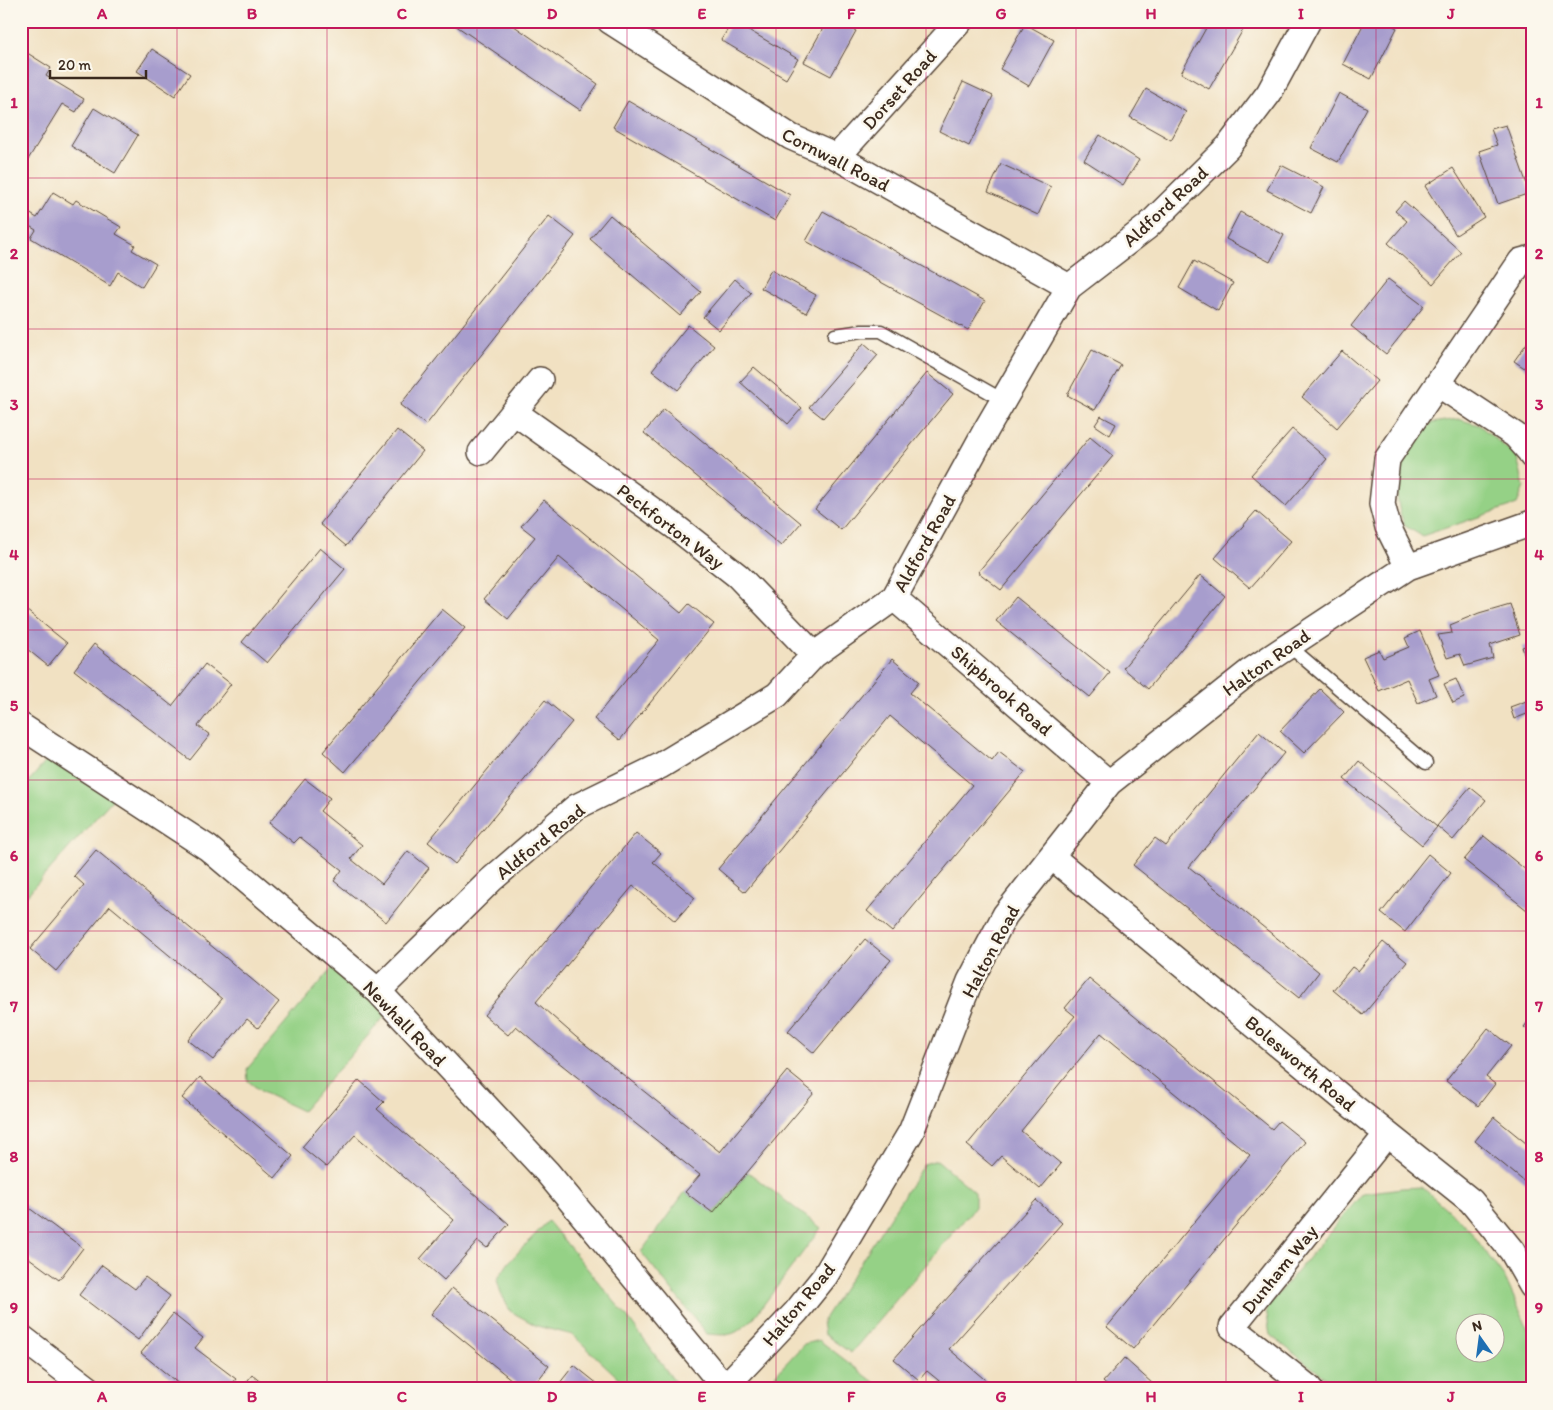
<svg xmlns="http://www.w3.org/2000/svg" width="1553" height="1410" font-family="Itim,sans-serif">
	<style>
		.green { fill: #95d186; stroke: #687e52; fill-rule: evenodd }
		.building { fill: #a79dcd }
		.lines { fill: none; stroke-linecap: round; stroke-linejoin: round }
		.lane-casing { stroke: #564537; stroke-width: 15 }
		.street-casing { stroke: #564537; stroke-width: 28 }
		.lane { stroke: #fff; stroke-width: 12 }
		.street { stroke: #fff; stroke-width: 25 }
		.grid { fill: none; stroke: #c2185b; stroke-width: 1; stroke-opacity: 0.55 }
		.labels { text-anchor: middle; stroke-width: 5; stroke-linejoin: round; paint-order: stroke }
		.street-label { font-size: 19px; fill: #3b2a1e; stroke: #fbf7ec }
		.neatline { fill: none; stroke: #c2185b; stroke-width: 2 }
		.grid-label { font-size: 16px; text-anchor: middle; font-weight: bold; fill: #c2185b }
	</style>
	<rect width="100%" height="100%" fill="#fbf7ec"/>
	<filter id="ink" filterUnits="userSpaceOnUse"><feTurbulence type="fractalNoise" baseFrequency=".02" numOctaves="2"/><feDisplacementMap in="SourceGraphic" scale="10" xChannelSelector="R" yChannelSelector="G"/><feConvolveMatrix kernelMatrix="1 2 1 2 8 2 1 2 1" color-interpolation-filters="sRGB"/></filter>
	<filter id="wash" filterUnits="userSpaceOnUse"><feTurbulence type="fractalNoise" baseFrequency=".0096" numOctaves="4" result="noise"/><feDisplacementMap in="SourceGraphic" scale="20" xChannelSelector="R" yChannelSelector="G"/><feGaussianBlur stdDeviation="1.12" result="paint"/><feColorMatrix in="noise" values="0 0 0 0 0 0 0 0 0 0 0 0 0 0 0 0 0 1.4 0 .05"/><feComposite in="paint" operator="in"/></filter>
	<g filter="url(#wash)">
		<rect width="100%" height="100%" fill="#f1e1c2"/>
		<!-- green -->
		<path class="green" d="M1458,419L1479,425L1517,457L1524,487L1517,504L1422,536L1405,526L1400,513L1394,480L1411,440L1432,423Z
			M57,749L120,791L26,896L21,892V790Z
			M340,959L393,1007L302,1111L262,1092L248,1081L247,1069Z
			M937,1160L975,1192V1207L851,1353L824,1334L822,1322L924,1164Z
			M748,1172L821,1228L752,1320C733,1336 732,1336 707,1334L641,1252L685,1192L714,1213Z
			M1422,1187L1469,1229L1506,1280L1532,1338V1389H1340L1270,1335L1266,1308L1363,1193L1402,1188ZM1496,1322V1352H1466V1322Z
			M548,1221L628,1318L680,1389H630L573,1335L537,1326L510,1311L501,1293L497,1280L509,1262Z
			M819,1340L883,1389H762L804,1344Z"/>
		<g id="blocks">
			<!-- building -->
			<path class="building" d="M449,21H507L598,84L580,110Z
				M733,21L798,59L786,79L721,40Z
				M827,21H839L856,31L831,76L804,62Z
				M1210,21H1248L1209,89L1181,73Z
				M1365,21H1384L1397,28L1371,79L1343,64Z
				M1025,24L1054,40L1029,86L1000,69Z
				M21,49L51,68L46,76L84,99L76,112L62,104L21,171Z
				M152,49L190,74L175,96L137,71Z
				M963,82L993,96L969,146L939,131Z
				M1146,89L1186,112L1171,140L1130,117Z
				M1339,93L1367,108L1338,162L1311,148Z
				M628,101L790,195L775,221L613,127Z
				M94,108L138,135L115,173L71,146Z
				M1506,125L1530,193L1498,204L1479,151L1497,145L1491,129Z
				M1100,135L1139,160L1123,185L1084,160Z
				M1001,164L1051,187L1038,215L988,192Z
				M1281,165L1324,187L1311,213L1267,190Z
				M1453,168L1484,217L1456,235L1425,186Z
				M53,192L73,204L76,200L121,227L116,234L135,245L132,250L156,264L142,287L118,272L110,286L31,238L36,230L21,221V208L37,218Z
				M1404,201L1461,252L1433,284L1388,243L1407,221L1395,211Z
				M823,211L985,301L968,330L806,241Z
				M1240,212L1284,235L1270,262L1226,239Z
				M610,215L701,292L680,316L590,239Z
				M549,216L575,236L426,425L400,405Z
				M1194,261L1233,283L1218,311L1179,288Z
				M771,270L816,295L806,313L761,288Z
				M735,279L751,293L719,330L703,317Z
				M1388,279L1424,306L1386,354L1351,326Z
				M688,325L714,346L678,390L652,370Z
				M1532,336V373L1514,361Z
				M864,343L878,355L823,418L809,407Z
				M1092,350L1121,365L1095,410L1067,395Z
				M1342,351L1377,381L1337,428L1302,397Z
				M754,367L802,408L788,424L740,382Z
				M927,373L953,394L841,530L815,509Z
				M664,409L801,523L781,546L644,433Z
				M1101,416L1116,424L1110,435L1095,425Z
				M1292,429L1327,459L1286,506L1251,475Z
				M397,430L423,451L346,546L320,524Z
				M1090,437L1113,456L1001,590L978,572Z
				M544,500L681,613L689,604L714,624L620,740L594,719L659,640L559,557L508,619L484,599L535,537L521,526Z
				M1256,511L1291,541L1250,588L1215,558Z
				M320,548L345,569L267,663L242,642Z
				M1200,575L1225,596L1148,689L1123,668Z
				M1016,597L1110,673L1090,697L996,621Z
				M1510,604L1520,635L1490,645L1493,658L1465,666L1460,654L1447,658L1438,635L1452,633L1450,625L1479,613Z
				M21,606L67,643L48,666L21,644Z
				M442,609L465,628L345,772L323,752Z
				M1420,631L1439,675L1429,679L1436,695L1418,703L1407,679L1379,691L1363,657L1379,650L1383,658L1409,647L1405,638Z
				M94,644L172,706L205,664L231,684L198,726L210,735L190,760L74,670Z
				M1532,644V675H1531L1522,647Z
				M892,659L919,682L910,693L992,761L999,752L1025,772L892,932L867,911L972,785L890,716L745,892L718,869Z
				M1456,679L1464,698L1453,703L1444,684Z
				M1320,689L1344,712L1304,753L1280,731Z
				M1532,699V712L1514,719L1510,707Z
				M545,700L572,722L455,864L428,842Z
				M1259,732L1284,753L1189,867L1319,972L1299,998L1133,865L1155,838L1166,846Z
				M1359,761L1437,827L1422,845L1344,779Z
				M305,779L330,798L320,811L362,845L351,859L382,884L408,851L429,868L386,922L334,881L342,870L300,837L294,843L269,823Z
				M1470,787L1486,800L1453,840L1437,826Z
				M636,833L661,853L653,862L695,898L675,921L633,886L536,1002L576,1037L720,1152L787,1071L814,1093L713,1213L685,1192L700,1175L557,1061L516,1026L508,1035L484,1015Z
				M1484,836L1532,875V914L1464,860Z
				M96,850L279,1002L258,1028L247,1019L213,1060L188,1040L222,999L110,906L56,971L30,949L84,885L74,876Z
				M1428,854L1451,873L1405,932L1381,913Z
				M865,939L891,960L814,1053L788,1031Z
				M1383,942L1407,962L1363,1015L1333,990L1352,967L1358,971Z
				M1089,979L1272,1129L1279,1121L1305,1142L1133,1349L1107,1327L1250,1155L1101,1033L1021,1131L1061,1164L1040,1189L1001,1156L992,1166L967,1145L1075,1016L1065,1008Z
				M1532,1017V1033L1524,1027Z
				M1488,1028L1511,1046L1486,1077L1495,1084L1478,1106L1446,1081Z
				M200,1077L293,1156L275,1178L182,1098Z
				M359,1080L384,1102L377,1109L509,1224L487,1248L478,1241L444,1280L420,1259L454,1220L355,1135L326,1167L302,1147Z
				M1494,1117L1532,1148V1188L1475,1141Z
				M1036,1200L1062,1223L949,1349L990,1384L985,1389H949L927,1371L919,1380L894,1359L932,1315Z
				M21,1202L83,1248L59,1280L21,1252Z
				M102,1265L135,1289L145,1277L170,1296L138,1340L79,1295Z
				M452,1288L549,1366L531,1389H523L431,1314Z
				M173,1314L203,1338L195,1348L236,1379L228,1389H185L141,1353Z
				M1124,1358L1153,1384L1158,1389H1111L1103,1382Z
				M574,1365L604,1389H555Z
				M252,1375L269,1389H241Z"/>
		</g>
	</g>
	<g filter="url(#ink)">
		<use href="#blocks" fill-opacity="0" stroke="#564537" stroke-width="1"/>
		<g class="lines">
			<defs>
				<path id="lane" d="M835,335L862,331H881L1003,400
					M1288,645L1426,763"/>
				<path id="street" d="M610,21L791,137L837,157L1069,287
					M837,157L960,21
					M1438,384L1515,435L1531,453L1532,456
					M514,412L673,525L738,576L814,655
					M481,452L540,380
					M1408,567L1388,527L1382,504L1387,459L1521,261L1532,258
					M894,598L1109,783
					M21,726L208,848L378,991L547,1172L726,1389
					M1052,857L1351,1105L1471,1201L1512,1251L1532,1286
					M378,991L491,880L576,807L660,766L777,695L814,655L894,598L986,430L1069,287L1147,227L1228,147L1269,93L1308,21
					M21,1337L89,1389
					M725,1387L796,1312L825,1276L911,1132L970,981L1005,915L1109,783L1249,672L1408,567L1532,523
					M1309,1388L1232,1327L1387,1134"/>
			</defs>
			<!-- lane casing -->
			<use href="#lane" class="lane-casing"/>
			<!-- street casing -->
			<use href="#street" class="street-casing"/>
			<!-- lane -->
			<use href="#lane" class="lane"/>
			<!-- street -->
			<use href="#street" class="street"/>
		</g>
	</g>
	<!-- grid -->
	<path class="grid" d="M177,21V1389M327,21V1389M477,21V1389M627,21V1389M776,21V1389M926,21V1389M1076,21V1389M1226,21V1389M1376,21V1389M21,178H1532M21,329H1532M21,479H1532M21,630H1532M21,780H1532M21,931H1532M21,1081H1532M21,1232H1532"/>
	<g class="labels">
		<!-- street labels -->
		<g class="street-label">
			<text transform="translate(899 89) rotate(-48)" y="7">Dorset Road</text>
			<text transform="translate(836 159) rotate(27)" y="7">Cornwall Road</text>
			<text transform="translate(1165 206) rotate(-43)" y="7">Aldford Road</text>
			<text transform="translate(671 526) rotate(37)" y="7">Peckforton Way</text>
			<text transform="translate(924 543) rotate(-61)" y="7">Aldford Road</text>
			<text transform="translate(1266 662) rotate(-35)" y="7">Halton Road</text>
			<text transform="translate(1002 690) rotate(41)" y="7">Shipbrook Road</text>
			<text transform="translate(540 841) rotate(-39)" y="7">Aldford Road</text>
			<text transform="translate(990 951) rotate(-62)" y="7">Halton Road</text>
			<text transform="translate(405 1023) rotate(46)" y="7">Newhall Road</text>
			<text transform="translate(1301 1063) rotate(40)" y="7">Bolesworth Road</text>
			<text transform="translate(1279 1269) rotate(-51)" y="7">Dunham Way</text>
			<text transform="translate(798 1304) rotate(-50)" y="7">Halton Road</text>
		</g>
	</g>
	<!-- margin -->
	<rect width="1553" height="1410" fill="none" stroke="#fbf7ec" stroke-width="55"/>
	<!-- north arrow -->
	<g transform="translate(1480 1338) rotate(346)"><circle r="24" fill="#fbf7ec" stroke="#aea59a"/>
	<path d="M0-4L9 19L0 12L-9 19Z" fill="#1f6fb2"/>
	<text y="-8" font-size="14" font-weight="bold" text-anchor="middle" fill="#3b2a1e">N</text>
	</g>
	<!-- scale -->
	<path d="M50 70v8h96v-8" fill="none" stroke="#3b2a1e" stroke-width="2.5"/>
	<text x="58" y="70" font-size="15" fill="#3b2a1e" stroke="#fbf7ec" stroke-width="4" paint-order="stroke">20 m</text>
	<rect x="28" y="28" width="1498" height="1354" class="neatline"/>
	<g class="grid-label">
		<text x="102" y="19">A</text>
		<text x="252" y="19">B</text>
		<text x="402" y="19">C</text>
		<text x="552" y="19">D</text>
		<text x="702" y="19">E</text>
		<text x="851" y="19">F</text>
		<text x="1001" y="19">G</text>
		<text x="1151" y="19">H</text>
		<text x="1301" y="19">I</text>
		<text x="1451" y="19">J</text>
		<text x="14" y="108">1</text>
		<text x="1539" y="108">1</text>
		<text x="14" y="259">2</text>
		<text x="1539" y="259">2</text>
		<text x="14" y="410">3</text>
		<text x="1539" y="410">3</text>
		<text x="14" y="560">4</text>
		<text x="1539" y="560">4</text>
		<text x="14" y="711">5</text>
		<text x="1539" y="711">5</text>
		<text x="14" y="861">6</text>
		<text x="1539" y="861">6</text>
		<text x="14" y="1012">7</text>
		<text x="1539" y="1012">7</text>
		<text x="14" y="1162">8</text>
		<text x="1539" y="1162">8</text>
		<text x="14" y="1313">9</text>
		<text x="1539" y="1313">9</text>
		<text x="102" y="1402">A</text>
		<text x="252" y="1402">B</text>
		<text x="402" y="1402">C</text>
		<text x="552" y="1402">D</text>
		<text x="702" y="1402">E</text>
		<text x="851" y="1402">F</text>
		<text x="1001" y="1402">G</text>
		<text x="1151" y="1402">H</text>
		<text x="1301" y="1402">I</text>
		<text x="1451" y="1402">J</text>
	</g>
</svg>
